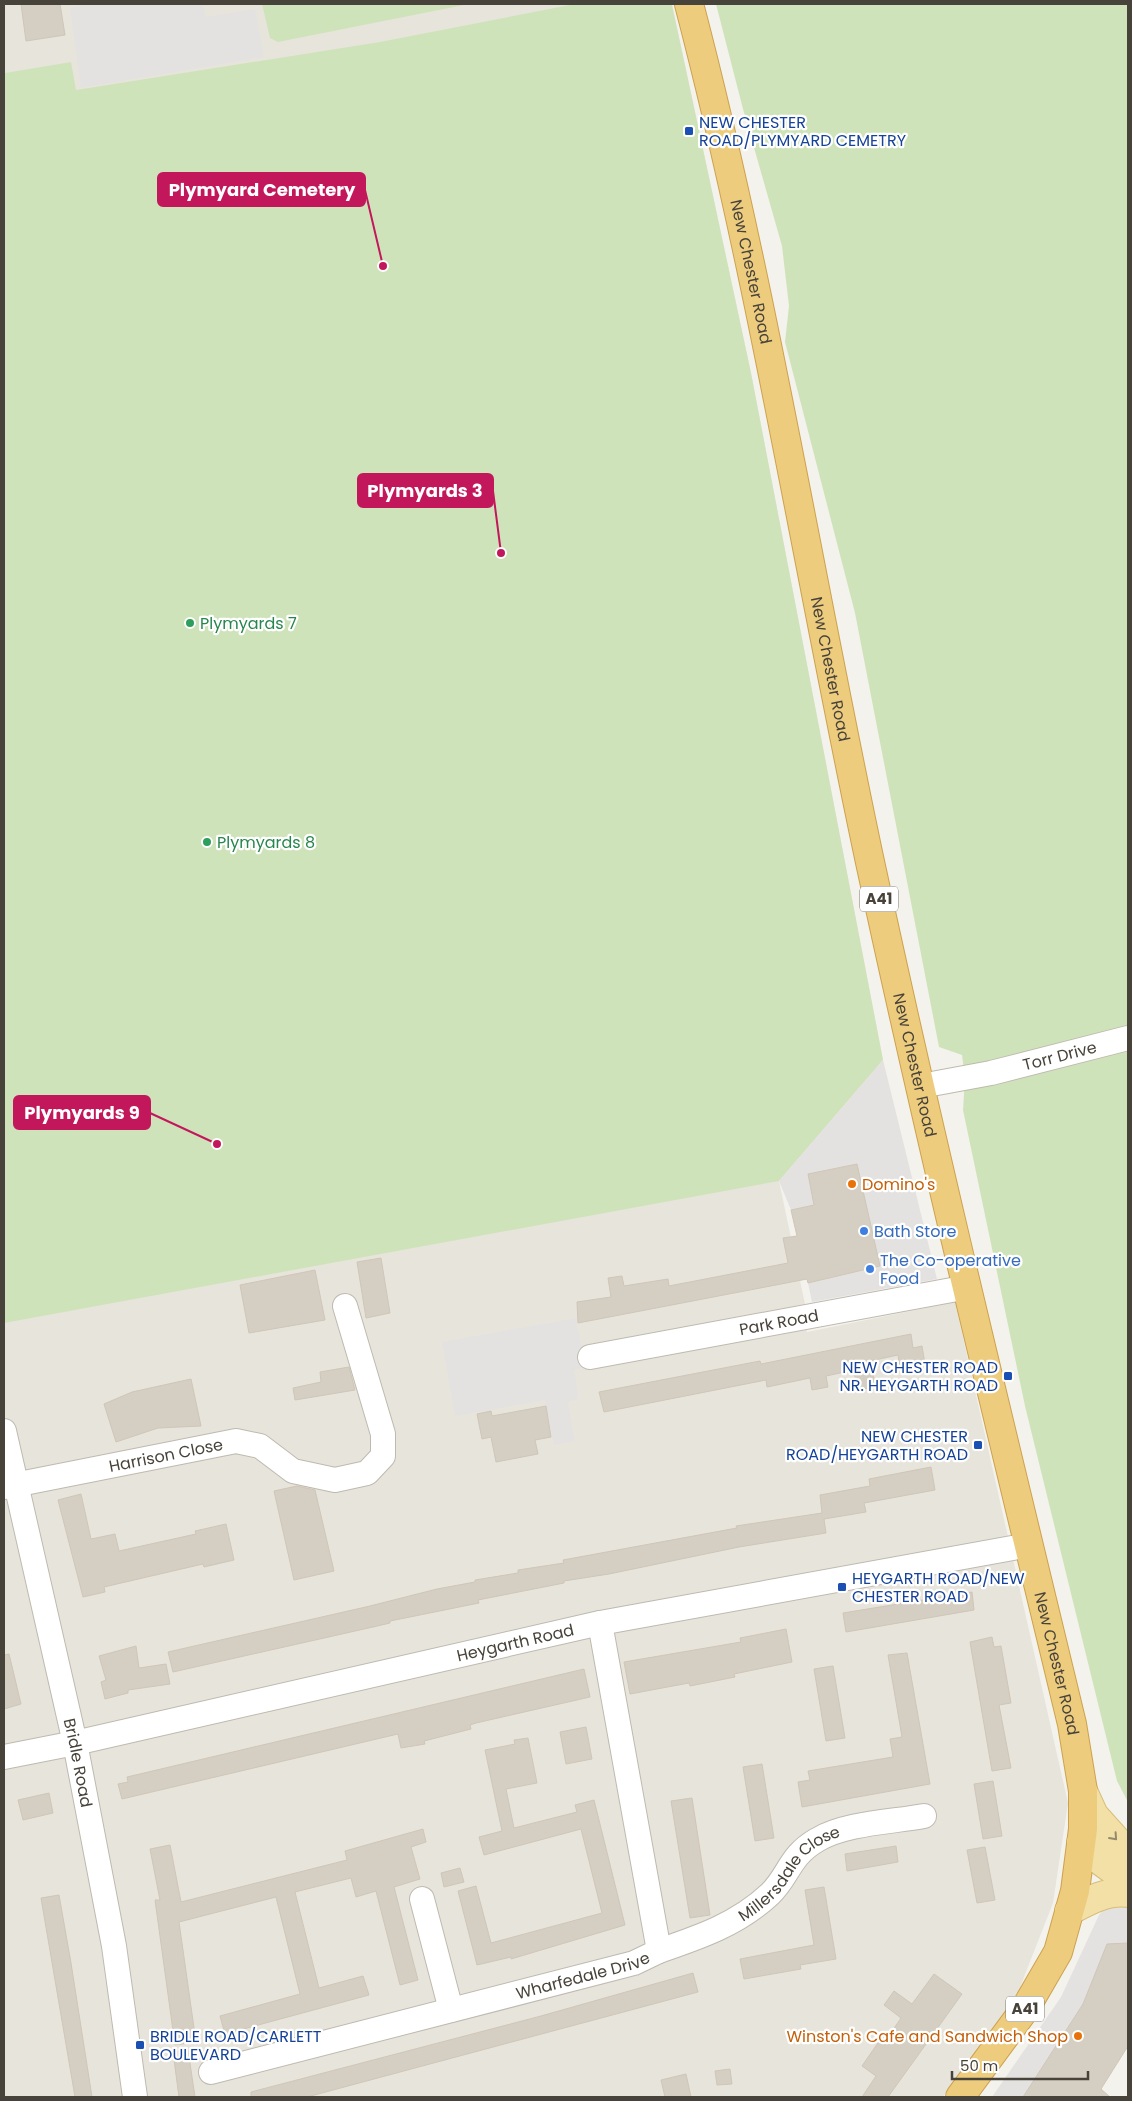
<svg xmlns="http://www.w3.org/2000/svg" width="1132" height="2101" font-family="Poppins,sans-serif">
	<style>
		.residential { fill: #e7e4db }
		.green { fill: #cfe3ba }
		.parking { fill: #e4e2e0 }
		.building { fill: #d5cec3; stroke: #cfc6b7 }
		.lines { fill: none; stroke-linecap: round; stroke-linejoin: round }
		.minor-casing { stroke: #bfbaaf; stroke-width: 26 }
		.major-casing { stroke: #d7be77; stroke-width: 30 }
		.highway-casing { stroke: #cca24e; stroke-width: 30 }
		.minor { stroke: #fff; stroke-width: 24 }
		.major { stroke: #f3e0a6; stroke-width: 28 }
		.highway { stroke: #eecc7e; stroke-width: 28 }
		.oneway { stroke: #958a6b }
		.transit-dot { fill: #1a4fb4; stroke: #fff; stroke-width: 2 }
		.leisure-dot { fill: #2e9e5b; stroke: #fff; stroke-width: 2 }
		.food-dot { fill: #e8710a; stroke: #fff; stroke-width: 2 }
		.shop-dot { fill: #3f7fe0; stroke: #fff; stroke-width: 2 }
		.labels { text-anchor: middle; stroke-width: 4.5; stroke-linejoin: round; paint-order: stroke }
		.shield { fill: #fff; stroke: #7f7b75; stroke-width: 1 }
		.shield-label { font-size: 15px; font-weight: bold; fill: #48433a }
		.transit-label { font-size: 16px; fill: #164399; stroke: #fff; text-anchor: start }
		.street-label { font-size: 16px; fill: #48433a; stroke: #fff }
		.leisure-label { font-size: 16px; fill: #27864d; stroke: #fff; text-anchor: start }
		.food-label { font-size: 16px; fill: #c56008; stroke: #fff; text-anchor: start }
		.shop-label { font-size: 16px; fill: #366cbe; stroke: #fff; text-anchor: start }
		.leader { fill: none; stroke: #c2185b; stroke-width: 2 }
		.callout-dot { fill: #c2185b; stroke: #fff; stroke-width: 2 }
		.callout { fill: #c2185b; stroke: #c2185b; stroke-width: 2 }
		.callout-label { font-size: 18px; text-anchor: middle; font-weight: bold; fill: #fff }
	</style>
	<rect width="100%" height="100%" fill="#f4f2ec"/>
	<!-- residential -->
	<path class="residential" d="M4,4H672L751,373L883,1060L779,1181L805,1304L807,1332L955,1302L1068,1803L1053,1903L1015,2000L943,2097H4Z"/>
	<!-- green -->
	<path class="green" d="M262,4H469L278,42L270,38Z
		M575,4L672,5L751,373L883,1060L779,1181L4,1323V70L5,73L71,62L76,90L380,42Z
		M716,4H1128V1802L1117,1781L1025,1406L963,1110L965,1078L962,1055L939,1047L855,613L785,342L789,306L782,246L743,109Z"/>
	<!-- parking -->
	<path class="parking" d="M87,4H203L206,17L255,9L264,57L81,88L70,8Z
		M883,1060L937,1279L812,1302L808,1283L880,1266L857,1164L808,1174L814,1205L791,1210L779,1181Z
		M576,1318L585,1367L574,1370L579,1399L568,1402L575,1441L554,1445L545,1400L455,1416L442,1342Z
		M1109,1903H1128V1943L1107,1945L1083,2004L1023,2097H992L1061,1997L1099,1915Z"/>
	<!-- building -->
	<path class="building" d="M21,4H60L65,35L26,41Z
		M857,1164L880,1266L808,1283L807,1279L578,1323L577,1302L611,1297L608,1278L622,1276L624,1286L668,1279L669,1286L788,1263L783,1238L797,1236L791,1210L814,1205L808,1174Z
		M381,1258L390,1313L366,1318L357,1262Z
		M315,1270L325,1320L249,1333L240,1285Z
		M911,1334L913,1348L922,1346L925,1364L900,1368L898,1355L870,1361L876,1387L857,1390L854,1370L826,1376L828,1387L812,1390L810,1378L767,1387L766,1380L604,1412L599,1392L760,1361L761,1364Z
		M349,1367L355,1390L295,1400L293,1388L321,1382L320,1372Z
		M191,1379L201,1426L158,1428L116,1442L104,1404L132,1392Z
		M546,1406L551,1437L535,1440L538,1454L496,1462L491,1437L482,1439L477,1414L491,1411L492,1416Z
		M931,1467L935,1490L864,1503L866,1512L824,1519L826,1533L739,1547L609,1574L564,1581V1583L478,1600L479,1603L390,1621V1623L373,1627L173,1672L168,1652L370,1606L437,1589L475,1582V1580L518,1573V1570L564,1563L563,1560L737,1528L736,1526L822,1513L820,1495L870,1486L869,1479Z
		M297,1486L315,1490L334,1571L294,1580L274,1491Z
		M81,1494L91,1539L115,1534L119,1551L196,1534L195,1531L226,1524L234,1560L204,1567L203,1564L104,1587L105,1592L83,1597L58,1500Z
		M972,1592L974,1610L846,1632L843,1613Z
		M786,1629L792,1662L734,1674L735,1677L690,1686L689,1683L630,1694L624,1662L741,1642L740,1638Z
		M992,1637L994,1647L1001,1646L1011,1703L999,1705L1011,1768L992,1771L970,1642Z
		M136,1646L139,1668L166,1664L170,1684L128,1690V1693L105,1699L101,1682L106,1680L99,1656Z
		M907,1653L930,1784L802,1807L798,1782L810,1780L808,1771L893,1757L890,1739L902,1737L888,1655Z
		M9,1654L21,1704L4,1709V1655Z
		M833,1666L845,1738L826,1741L814,1669Z
		M584,1669L590,1697L476,1723L470,1725L471,1729L424,1741L425,1744L401,1748L398,1734L122,1799L118,1784L128,1782L127,1777Z
		M586,1727L592,1759L566,1764L560,1732Z
		M528,1738L537,1783L506,1789L514,1828L577,1812L575,1805L594,1800L625,1925L511,1959V1957L477,1965L458,1891L476,1886L491,1943L602,1913L581,1829L484,1855L479,1837L502,1831L485,1750L515,1744L514,1740Z
		M762,1764L774,1838L755,1841L743,1767Z
		M993,1781L1002,1836L983,1839L974,1784Z
		M49,1793L53,1813L23,1820L18,1800Z
		M692,1798L710,1915L690,1918L671,1801Z
		M423,1829L426,1842L411,1847L420,1879L394,1887L418,1980L400,1985L376,1891L356,1897L351,1878L295,1892L319,1988L363,1976L369,1995L225,2034L220,2016L300,1994L276,1897L179,1922L196,2042L175,2045L155,1900H160L150,1849L170,1845L181,1902L347,1860L345,1851Z
		M896,1846L898,1862L847,1871L845,1854Z
		M985,1847L995,1900L977,1903L967,1850Z
		M460,1868L464,1882L444,1887L441,1873Z
		M824,1887L836,1959L800,1965L801,1969L744,1979L740,1959L814,1945L805,1890Z
		M59,1895L71,1963L92,2097H75L41,1898Z
		M1128,1943V2046L1101,2089L1110,2097H1023L1083,2004L1107,1944Z
		M693,1973L698,1992L307,2097H251V2092L541,2016Z
		M934,1974L962,1994L888,2097H862L876,2076L862,2066L880,2040L884,2043L901,2018L884,2005L894,1991L912,2004Z
		M188,2050L195,2097H179L173,2052Z
		M730,2069L732,2084L717,2085L715,2071Z
		M686,2074L691,2097H665L661,2080Z"/>
	<g class="lines">
		<defs>
			<g id="minor">
				<path id="s1" d="M921,1086L991,1073L1128,1038"/>
				<path id="s2" d="M590,1357L968,1287"/>
				<path id="s3" d="M4,1431L75,1743L114,1946L135,2097"/>
				<path id="s4" d="M4,1487L236,1441L260,1446L293,1471L335,1480L367,1473L383,1456V1434L345,1306"/>
				<path id="s5" d="M4,1757L75,1743L600,1623L1029,1545"/>
				<path d="M422,1899L451,2010"/>
				<path id="s6" d="M659,1951C700,1937 738,1924 770,1894C789,1876 789,1856 817,1840C845,1823 892,1822 924,1816"/>
				<path id="s7" d="M211,2072L634,1963L659,1951L600,1623"/>
			</g>
			<path id="major" d="M1083,1791L1094,1815L1128,1853
				M1081,1843L1095,1857L1128,1881
				M1069,1911C1088,1901 1107,1890 1128,1893"/>
			<g id="highway">
				<path id="s8" d="M689,4C763,286 809,576 870,862C932,1150 1003,1438 1072,1724L1083,1791V1829L1075,1891L1058,1952L1025,2009L960,2097"/>
			</g>
		</defs>
		<!-- minor casing -->
		<use href="#minor" class="minor-casing"/>
		<!-- major casing -->
		<use href="#major" class="major-casing"/>
		<!-- highway casing -->
		<use href="#highway" class="highway-casing"/>
		<!-- minor -->
		<use href="#minor" class="minor"/>
		<!-- major -->
		<use href="#major" class="major"/>
		<!-- highway -->
		<use href="#highway" class="highway"/>
	</g>
	<!-- one-way arrows -->
	<defs><path id="oneway-chevron" d="M-2-3.5L2.5 0L-2 3.5" fill="none" stroke-width="1.6" stroke-linecap="round" stroke-linejoin="round" transform="scale(1.25)"/></defs>
	<use class="oneway" href="#oneway-chevron" transform="translate(1114 1837) rotate(48)"/>
	<!-- markers -->
	<g class="transit-dot">
		<rect x="684" y="126" width="10" height="10" rx="2.5"/>
		<rect x="1003" y="1371" width="10" height="10" rx="2.5"/>
		<rect x="973" y="1440" width="10" height="10" rx="2.5"/>
		<rect x="837" y="1582" width="10" height="10" rx="2.5"/>
		<rect x="135" y="2040" width="10" height="10" rx="2.5"/>
	</g>
	<g class="leisure-dot">
		<circle cx="190" cy="623" r="5"/>
		<circle cx="207" cy="842" r="5"/>
	</g>
	<g class="food-dot">
		<circle cx="852" cy="1184" r="5"/>
		<circle cx="1078" cy="2036" r="5"/>
	</g>
	<g class="shop-dot">
		<circle cx="864" cy="1231" r="5"/>
		<circle cx="870" cy="1269" r="5"/>
	</g>
	<g class="labels">
		<!-- shield labels -->
		<g class="shield">
			<rect x="860" y="886.5" width="38" height="25" rx="4"/>
			<rect x="1006" y="1996.5" width="38" height="25" rx="4"/>
		</g>
		<g class="shield-label">
			<text x="879" y="904">A41</text>
			<text x="1025" y="2014">A41</text>
		</g>
		<!-- transit labels -->
		<g class="transit-label">
			<text x="699" y="128">NEW CHESTER<tspan x="699" dy="18">ROAD/PLYMYARD CEMETRY</tspan></text>
			<text x="998" y="1373" text-anchor="end">NEW CHESTER ROAD<tspan x="998" dy="18">NR. HEYGARTH ROAD</tspan></text>
			<text x="968" y="1442" text-anchor="end">NEW CHESTER<tspan x="968" dy="18">ROAD/HEYGARTH ROAD</tspan></text>
			<text x="852" y="1584">HEYGARTH ROAD/NEW<tspan x="852" dy="18">CHESTER ROAD</tspan></text>
			<text x="150" y="2042">BRIDLE ROAD/CARLETT<tspan x="150" dy="18">BOULEVARD</tspan></text>
		</g>
		<!-- street labels -->
		<g class="street-label">
			<text dy="6" stroke="none"><textPath href="#s8" startOffset="275">New Chester Road</textPath></text>
			<text dy="6" stroke="none"><textPath href="#s8" startOffset="680">New Chester Road</textPath></text>
			<text dy="6" stroke="none"><textPath href="#s1" startOffset="142">Torr Drive</textPath></text>
			<text dy="6" stroke="none"><textPath href="#s8" startOffset="1085">New Chester Road</textPath></text>
			<text dy="6" stroke="none"><textPath href="#s2" startOffset="192">Park Road</textPath></text>
			<text dy="6" stroke="none"><textPath href="#s4" startOffset="165">Harrison Close</textPath></text>
			<text dy="6" stroke="none"><textPath href="#s5" startOffset="524">Heygarth Road</textPath></text>
			<text dy="6" stroke="none"><textPath href="#s8" startOffset="1700">New Chester Road</textPath></text>
			<text dy="6" stroke="none"><textPath href="#s3" startOffset="340">Bridle Road</textPath></text>
			<text dy="6" stroke="none"><textPath href="#s6" startOffset="155">Millersdale Close</textPath></text>
			<text dy="6" stroke="none"><textPath href="#s7" startOffset="384">Wharfedale Drive</textPath></text>
		</g>
		<!-- leisure labels -->
		<g class="leisure-label">
			<text x="200" y="629">Plymyards 7</text>
			<text x="217" y="848">Plymyards 8</text>
		</g>
		<!-- food labels -->
		<g class="food-label">
			<text x="862" y="1190">Domino's</text>
			<text x="1068" y="2042" text-anchor="end">Winston's Cafe and Sandwich Shop</text>
		</g>
		<!-- shop labels -->
		<g class="shop-label">
			<text x="874" y="1237">Bath Store</text>
			<text x="880" y="1266">The Co-operative<tspan x="880" dy="18">Food</tspan></text>
		</g>
	</g>
	<!-- callouts -->
	<path class="leader" d="M383 266L365 190M501 553L493 491M217 1144L150 1113"/>
	<g class="callout-dot">
		<circle cx="383" cy="266" r="5"/>
		<circle cx="501" cy="553" r="5"/>
		<circle cx="217" cy="1144" r="5"/>
	</g>
	<g class="callout">
		<rect x="158" y="173" width="207" height="33" rx="5"/>
		<rect x="358" y="474" width="135" height="33" rx="5"/>
		<rect x="14" y="1096" width="136" height="33" rx="5"/>
	</g>
	<g class="callout-label">
		<text x="262" y="196">Plymyard Cemetery</text>
		<text x="425" y="497">Plymyards 3</text>
		<text x="82" y="1119">Plymyards 9</text>
	</g>
	<!-- border -->
	<rect width="1132" height="2101" fill="none" stroke="#48433a" stroke-width="10"/>
	<!-- scale -->
	<path d="M952 2071v8h136v-8" fill="none" stroke="#48433a" stroke-width="2.5"/>
	<text x="960" y="2071" font-size="15" fill="#48433a" stroke="#ffffff" stroke-width="4" paint-order="stroke">50 m</text>
</svg>
